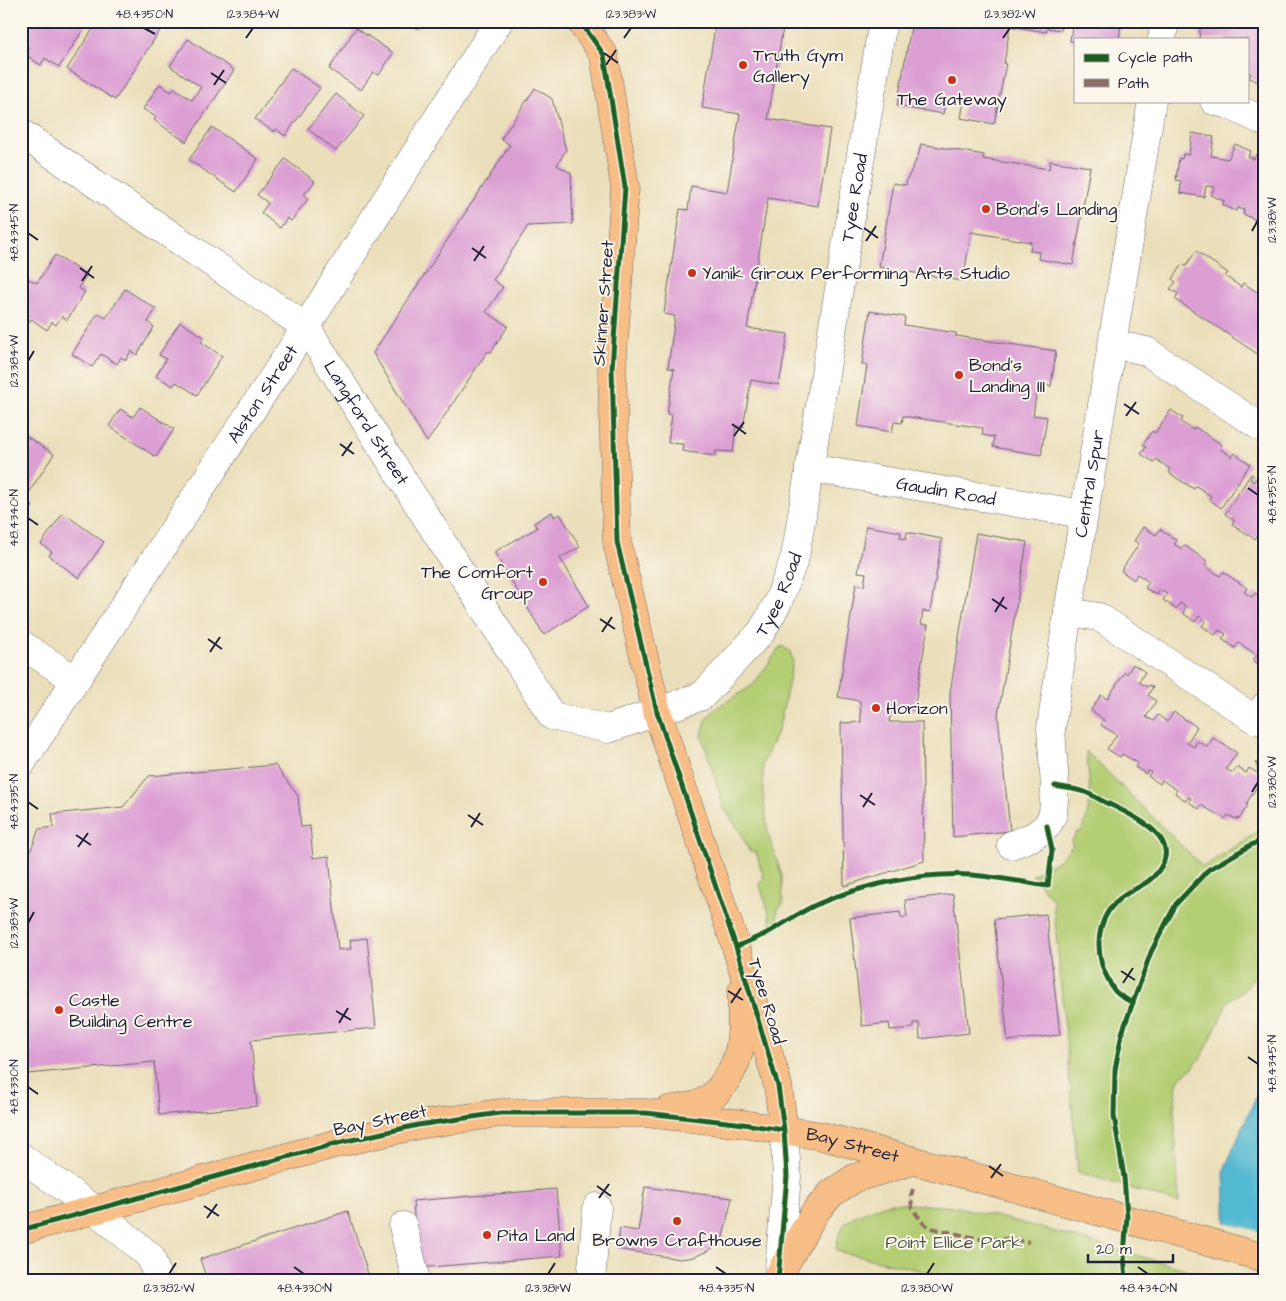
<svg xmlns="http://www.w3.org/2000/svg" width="1286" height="1301" font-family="'Architects Daughter',sans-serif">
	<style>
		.green { fill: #b4ce73; stroke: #6b7857 }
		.water { fill: #52b8d1; stroke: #3a6d86 }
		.pier { fill: #ebdfbb }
		.building { fill: #dc9fd4 }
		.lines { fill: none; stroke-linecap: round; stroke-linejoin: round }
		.minor-casing { stroke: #686468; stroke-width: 29 }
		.major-casing { stroke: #686468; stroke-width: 29 }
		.minor { stroke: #fff; stroke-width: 28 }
		.major { stroke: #f7be87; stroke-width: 28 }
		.quiet { stroke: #8d6e63; stroke-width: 4; stroke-dasharray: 8 4; stroke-linecap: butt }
		.cycleway-casing { stroke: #fbf7ec; stroke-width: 8 }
		.cycleway { stroke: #1b5e20; stroke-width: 5 }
		.ticks { fill: none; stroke: #22223b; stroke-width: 2 }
		.poi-dot { fill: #c8321e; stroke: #fbf7ec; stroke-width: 2 }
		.labels { text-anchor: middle; stroke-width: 4; stroke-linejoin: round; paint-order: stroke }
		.poi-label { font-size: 18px; fill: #22223b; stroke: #fbf7ec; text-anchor: start }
		.street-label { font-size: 18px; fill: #22223b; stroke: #fbf7ec }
		.park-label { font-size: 18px; fill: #4e564c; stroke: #fbf7ec }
		.neatline { fill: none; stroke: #22223b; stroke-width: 2 }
		.ticks-label { font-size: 12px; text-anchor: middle; fill: #22223b }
	</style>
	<rect width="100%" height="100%" fill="#fbf7ec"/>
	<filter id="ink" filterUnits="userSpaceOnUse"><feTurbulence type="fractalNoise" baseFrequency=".02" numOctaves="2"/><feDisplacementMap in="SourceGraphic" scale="10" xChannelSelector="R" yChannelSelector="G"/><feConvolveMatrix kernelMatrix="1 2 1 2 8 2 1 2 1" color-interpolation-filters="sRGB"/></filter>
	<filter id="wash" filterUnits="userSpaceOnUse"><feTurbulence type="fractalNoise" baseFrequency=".0096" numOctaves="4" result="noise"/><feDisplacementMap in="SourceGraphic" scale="20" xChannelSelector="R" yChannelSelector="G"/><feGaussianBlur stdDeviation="1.12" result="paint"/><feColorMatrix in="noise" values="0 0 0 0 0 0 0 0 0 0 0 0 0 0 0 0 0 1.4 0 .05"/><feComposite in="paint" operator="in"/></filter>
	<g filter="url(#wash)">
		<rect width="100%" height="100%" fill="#ebdfbb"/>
		<!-- green -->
		<path class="green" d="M781,646L790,651L793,661L779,728L763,763V793L768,833L782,876L783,903L777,911V927L772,930L769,913L759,882L764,879L756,852L749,851L739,830L724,809L702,736L706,719L716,708L753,685Z
			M1086,751L1203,867L1265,827V963L1246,988L1228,1001L1218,1024L1203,1054L1193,1068L1180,1077L1177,1084L1174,1109L1179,1203L1078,1172L1053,900L1032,875C1048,868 1062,859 1073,845L1071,842L1077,832H1081C1094,807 1089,779 1086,751Z
			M889,1203L958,1207L1038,1227L1223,1280H962L836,1251C839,1214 859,1215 889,1203Z"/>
		<!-- water -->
		<path class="water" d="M1265,1076V1280H1227L1224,1170Z"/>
		<!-- pier -->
		<path class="pier" d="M1223,1222L1265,1233V1280H1251L1224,1272Z"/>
		<g id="blocks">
			<!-- building -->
			<path class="building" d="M29,21H83L87,24L59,67L45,58L41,65L24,54L29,48L21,42V32Z
				M98,21H166L115,100L67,69Z
				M406,21H423L417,29Z
				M716,21H784L768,119L830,129L818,206L768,198L747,328L788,334L779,385L751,380L743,428L736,426L733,452L716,451L715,456L682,451L683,444L668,443L672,415L667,414L674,369L668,368L675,316L664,314L680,209L688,210L691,186L727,192L740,114L702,108Z
				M804,21H848L847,29Z
				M912,21H1063L1061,30L1047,28L1046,32L1010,26L1004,64H1006L994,124L961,118L964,101L946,98L943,114L897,106Z
				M1073,21H1116L1115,23L1121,24L1119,39H1075V42L1070,41Z
				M1201,21H1238L1249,26L1251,21H1260L1265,23V85L1249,78L1251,74L1247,72V39H1199Z
				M356,28L393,53L379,75L373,72L361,90L329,69Z
				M188,39L234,70L186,142L154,120L156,117L143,109L160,84L171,92L174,88L192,100L201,87L170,66Z
				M291,68L320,88L285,136L276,129L274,132L255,119Z
				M535,88L552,99L566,150L557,165L571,173L573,224L528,226L493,280L503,287L486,312L508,326L491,352H487L427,442L373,353L510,145L501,139Z
				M336,94L364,116L336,151L308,129Z
				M212,127L258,159L236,192L189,160Z
				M1192,133L1214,137L1211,156L1228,159L1235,144L1251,151L1248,156L1254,159L1257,154L1265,157V220L1260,217L1258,221L1243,214L1244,210L1238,208L1236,211L1223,205L1224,201L1211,195L1215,187L1206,186L1204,197L1180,193L1181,181L1176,180L1179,158L1182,159L1183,154L1189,155Z
				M921,144L984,155L983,159L1049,169L1050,161L1090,167L1073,265L1038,259L1039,252L1030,251L1031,242L971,232L963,281L879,267L893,183L906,185L907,180L918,156Z
				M285,159L315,181L304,195L309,198L291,221L287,218L280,228L261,213L268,203L257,195Z
				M1196,251L1228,273L1225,276L1241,287L1243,283L1265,297V359L1175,299L1178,294L1170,289L1176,282L1172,279L1182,264L1186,266Z
				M55,255L87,275L78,288L85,292L67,320L62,316L56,325L52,322L47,330L31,319L23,332H21V290L29,279L37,283Z
				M125,289L156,309L148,322L154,327L137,355L131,351L126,360L121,357L117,364L101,354L92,367L72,354L98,313L106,318Z
				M870,311L905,317L904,325L956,333V336L1056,351L1051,386L1038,384L1033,415L1047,417L1041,455L993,447L994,437L982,435L983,428L903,416L902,423L894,422L892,432L858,426L867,365H862Z
				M180,322L204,337L201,342L222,356L197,395L176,382L173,386L156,376L166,359L159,355Z
				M140,407L174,429L156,457L109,426L120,409L133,417Z
				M1171,410L1183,418L1181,422L1193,430L1195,427L1222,445L1219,448L1232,457L1234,453L1250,464L1221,508L1209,499L1211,496L1196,486L1194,489L1169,473L1171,470L1156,459L1154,462L1141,454L1146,447L1143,445L1152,431L1155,433Z
				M21,433L54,454L24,500L33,506L21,525Z
				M1251,474L1253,475L1250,479L1254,482L1257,477L1265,483V541L1257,536L1255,539L1232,524L1234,520L1225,514Z
				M552,512L554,517L560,514L580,547L560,558L589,606L544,635L494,552L537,528L534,523Z
				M63,513L104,542L79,578L49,556L52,552L41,544Z
				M866,526L901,532L900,538L906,539L907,532L942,539L930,612L923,611L921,624L928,625L914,710L892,706L889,722H922L924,861L844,886L841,723L861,722L860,701L838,697L856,584L864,586L866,573L858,572Z
				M1143,527L1156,535L1160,529L1177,541L1174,544L1181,549L1184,545L1208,562L1205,566L1220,576L1223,572L1247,588L1244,592L1252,597L1255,593L1265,600L1264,668L1253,660L1257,655L1239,643L1235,648L1222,639L1226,634L1219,630L1215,635L1202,626L1206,621L1199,616L1195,622L1183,613L1186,607L1180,603L1176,609L1163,600L1167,594L1160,590L1157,595L1145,588L1149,582L1137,574L1134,580L1121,571L1139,544L1134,541Z
				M976,533L1027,542L998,715L1010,831L953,837L950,693Z
				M1133,664L1145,672L1139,682L1147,687L1149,685L1153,687L1148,695L1156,701L1146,717L1154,721L1158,715L1167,722L1174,712L1197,727L1187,743L1194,747L1197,741L1207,747L1213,738L1237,753L1226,769L1233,773L1237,767L1246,773L1249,768L1259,774L1256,763L1265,761V775L1261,776L1263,777L1246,804L1248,805L1239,819L1237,818L1236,819L1228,815L1225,819L1201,805L1199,809L1189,802L1191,798L1188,797L1186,801L1175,793L1177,790L1162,780L1160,784L1148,776L1151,772L1148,771L1146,774L1135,767L1138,763L1122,754L1120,757L1107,749L1117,735L1101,725L1104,720L1091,710L1101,695L1107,699L1125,672L1127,674Z
				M275,765L298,796L301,827L310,826L313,858L329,856L338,950L351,949L350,940L367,938L376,1028L251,1040L257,1106L159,1115L154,1062L27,1074L21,1017V876L39,829L54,827L52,814L123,807L149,776Z
				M953,894L969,1033L920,1039L919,1023H913V1028L890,1030L889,1023L862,1026L850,918L900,912L901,918L907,917L905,900Z
				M1046,914L1060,1035L1008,1041L994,919Z
				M645,1187L732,1198L723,1237L710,1250L694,1257L680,1259L617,1249L620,1228L638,1231Z
				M556,1189L562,1256L418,1268L413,1201Z
				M348,1211L370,1280H207L200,1259Z"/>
		</g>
	</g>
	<g filter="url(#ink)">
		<use href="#blocks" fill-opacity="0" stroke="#686468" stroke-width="1"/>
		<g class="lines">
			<defs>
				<g id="minor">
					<path d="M1162,39L1165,21"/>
					<path d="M1214,101L1227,104L1265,122"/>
					<path id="s1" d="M21,133L306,327L552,716L608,729L702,696L762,631L778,602L795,557L883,21"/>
					<path d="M1113,344L1146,351L1265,430"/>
					<path id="s2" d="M809,468L1083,514"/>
					<path d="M1068,612L1099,617L1256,720L1265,706"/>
					<path d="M21,644L75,680"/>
					<path id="s3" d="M21,764L306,327L499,21"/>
					<path id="s4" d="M1011,845L1034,836L1047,826L1053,814L1055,786L1051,728L1068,612L1152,101"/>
					<path d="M21,1157L94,1209L151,1257L158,1280"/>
					<path d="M403,1226L416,1280"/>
					<path d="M591,1280L597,1207"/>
					<path d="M778,1280L787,1176L784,1130"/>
				</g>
				<g id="major">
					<path d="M580,21L604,55L625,187L612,368L617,542L657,712L736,947L774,1071L778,1086L784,1130"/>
					<path d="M669,1110C678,1108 687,1108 696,1105C719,1098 737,1068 740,1045C743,1028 741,1008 742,991"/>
					<path id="s5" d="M21,1230L338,1143L418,1125L500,1113H646L736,1123L822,1136L1000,1184L1265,1258"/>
					<path d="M778,1276L815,1212L832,1193L855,1178L913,1161"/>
				</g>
			</defs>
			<!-- minor casing -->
			<use href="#minor" class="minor-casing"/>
			<!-- major casing -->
			<use href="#major" class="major-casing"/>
			<!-- minor -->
			<use href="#minor" class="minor"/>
			<!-- major -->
			<use href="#major" class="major"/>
			<!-- quiet -->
			<path class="quiet" d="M913,1189L911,1196L912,1208L923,1223L931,1228L980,1239H1011L1029,1242"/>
			<defs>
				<path id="cycleway" d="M580,21L604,55L625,187L612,368L617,542L657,712L736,947L778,1086L784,1130L787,1176L778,1280
					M1055,786C1065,788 1076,789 1085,792C1093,795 1101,801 1109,804C1129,814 1179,835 1162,865C1150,887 1134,886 1118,900C1095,921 1094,955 1109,981C1111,985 1113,990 1117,993C1121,997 1128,1000 1133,1003
					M736,947C746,942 757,938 767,933C785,923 801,911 820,903C865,884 923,872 972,875C997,877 1023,882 1048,886L1052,850L1047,826
					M21,1230L338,1143L418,1125L500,1113H646L736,1123L784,1130
					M1126,1280L1124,1255L1127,1216L1124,1177L1114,1116L1115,1070L1122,1033L1151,952L1176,904L1208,870L1251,845L1265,839"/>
			</defs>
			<!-- cycleway casing -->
			<use href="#cycleway" class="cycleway-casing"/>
			<!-- cycleway -->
			<use href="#cycleway" class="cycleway"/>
		</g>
	</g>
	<!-- ticks -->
	<path class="ticks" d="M144,28L155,34M246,38L253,28M624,38L631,28M1003,38L1010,28M604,53L618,63M606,65L616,50M211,73L226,83M214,85L224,70M864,228L878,238M1252,231L1258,220M28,233L38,240M866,241L876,226M472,248L486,258M474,261L484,246M80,268L94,278M82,281L92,266M28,361L34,351M1124,404L1139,414M1126,416L1136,402M732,424L746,434M734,436L744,422M340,444L354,454M342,456L352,442M1248,488L1258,495M28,518L38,525M992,599L1007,609M995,612L1004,597M600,619L615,629M602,632L612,617M208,639L222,649M210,652L220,637M1252,792L1258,782M860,795L875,805M28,802L38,809M863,807L872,793M468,815L483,825M471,827L480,813M76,835L91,845M78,847L88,833M28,923L34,912M1121,971L1135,980M1123,983L1133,968M728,991L743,1000M731,1003L741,988M336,1011L351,1020M339,1023L348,1008M1248,1057L1258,1064M28,1087L38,1094M989,1166L1003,1176M991,1178L1001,1164M597,1186L611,1196M599,1198L609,1184M204,1206L219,1216M207,1218L217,1204M294,1267L304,1274M716,1267L726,1274M1138,1267L1148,1274M169,1274L176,1263M548,1274L555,1263M927,1274L934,1263"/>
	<!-- markers -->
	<g class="poi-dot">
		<circle cx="743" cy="65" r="5"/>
		<circle cx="952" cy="80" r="5"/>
		<circle cx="986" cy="209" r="5"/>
		<circle cx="692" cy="273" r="5"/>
		<circle cx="959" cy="375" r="5"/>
		<circle cx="543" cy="582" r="5"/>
		<circle cx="876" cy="708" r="5"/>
		<circle cx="59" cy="1010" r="5"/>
		<circle cx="677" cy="1221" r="5"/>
		<circle cx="487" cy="1235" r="5"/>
	</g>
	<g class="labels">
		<!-- poi labels -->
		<g class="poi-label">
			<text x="753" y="61">Truth Gym<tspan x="753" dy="21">Gallery</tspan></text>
			<text x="952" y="105" text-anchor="middle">The Gateway</text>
			<text x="996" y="215">Bond's Landing</text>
			<text x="702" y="279">Yanik Giroux Performing Arts Studio</text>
			<text x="969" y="371">Bond's<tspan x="969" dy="21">Landing III</tspan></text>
			<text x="533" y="578" text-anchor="end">The Comfort<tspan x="533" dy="21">Group</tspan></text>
			<text x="886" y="714">Horizon</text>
			<text x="69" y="1006">Castle<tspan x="69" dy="21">Building Centre</tspan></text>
			<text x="497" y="1241">Pita Land</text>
			<text x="677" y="1246" text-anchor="middle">Browns Crafthouse</text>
		</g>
		<!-- street labels -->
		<g class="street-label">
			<text dy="6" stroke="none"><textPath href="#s1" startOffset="1496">Tyee Road</textPath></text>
			<text transform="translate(603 303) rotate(-86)" y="6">Skinner Street</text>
			<text dy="6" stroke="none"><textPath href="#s3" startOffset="442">Alston Street</textPath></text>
			<text dy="6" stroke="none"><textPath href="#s1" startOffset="458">Langford Street</textPath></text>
			<text dy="6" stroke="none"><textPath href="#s4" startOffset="388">Central Spur</textPath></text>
			<text dy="6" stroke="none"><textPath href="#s2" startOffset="139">Gaudin Road</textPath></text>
			<text dy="6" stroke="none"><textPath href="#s1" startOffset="1091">Tyee Road</textPath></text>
			<text transform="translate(767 1001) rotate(73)" y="6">Tyee Road</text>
			<text transform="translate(380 1120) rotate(-12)" y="6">Bay Street</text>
			<text dy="6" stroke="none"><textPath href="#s5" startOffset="849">Bay Street</textPath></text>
		</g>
		<!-- park labels -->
		<g class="park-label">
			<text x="954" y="1248">Point Ellice Park</text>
		</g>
	</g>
	<!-- margin -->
	<rect width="1286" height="1301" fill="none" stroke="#fbf7ec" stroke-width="55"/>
	<!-- legend -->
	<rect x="1074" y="38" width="175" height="65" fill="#fbf7ec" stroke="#a4a2a5"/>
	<rect x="1084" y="54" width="25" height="8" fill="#1b5e20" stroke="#a4a2a5"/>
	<text x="1118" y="62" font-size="15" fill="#22223b">Cycle path</text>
	<rect x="1084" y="79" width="25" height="8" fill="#8d6e63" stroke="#a4a2a5"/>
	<text x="1118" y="88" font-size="15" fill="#22223b">Path</text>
	<!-- scale -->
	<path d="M1088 1254v8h85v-8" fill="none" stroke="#22223b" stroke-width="2.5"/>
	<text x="1096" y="1254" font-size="15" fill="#22223b" stroke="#fbf7ec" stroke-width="4" paint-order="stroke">20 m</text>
	<rect x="28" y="28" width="1230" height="1246" class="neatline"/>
	<g class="ticks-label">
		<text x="144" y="18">48.4350°N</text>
		<text x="253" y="18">123.384°W</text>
		<text x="631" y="18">123.383°W</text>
		<text x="1010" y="18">123.382°W</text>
		<text transform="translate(1272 220) rotate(-90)" y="4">123.381°W</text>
		<text transform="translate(14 233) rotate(-90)" y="4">48.4345°N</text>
		<text transform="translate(14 361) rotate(-90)" y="4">123.384°W</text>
		<text transform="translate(1272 495) rotate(-90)" y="4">48.4355°N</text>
		<text transform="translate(14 518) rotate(-90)" y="4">48.4340°N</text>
		<text transform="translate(1272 782) rotate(-90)" y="4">123.380°W</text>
		<text transform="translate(14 802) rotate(-90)" y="4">48.4335°N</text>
		<text transform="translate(14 923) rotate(-90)" y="4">123.383°W</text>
		<text transform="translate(1272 1064) rotate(-90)" y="4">48.4345°N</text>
		<text transform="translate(14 1087) rotate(-90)" y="4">48.4330°N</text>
		<text x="169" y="1292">123.382°W</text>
		<text x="304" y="1292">48.4330°N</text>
		<text x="548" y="1292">123.381°W</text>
		<text x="726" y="1292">48.4335°N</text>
		<text x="927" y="1292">123.380°W</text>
		<text x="1148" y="1292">48.4340°N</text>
	</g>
</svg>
